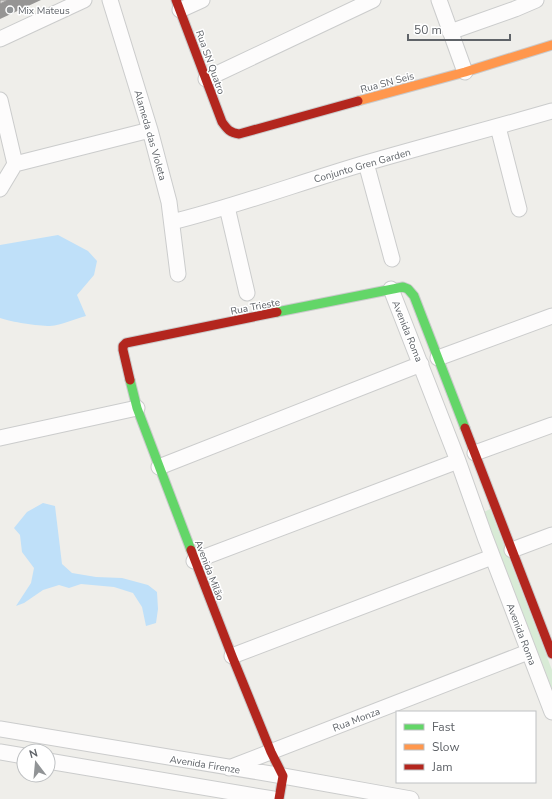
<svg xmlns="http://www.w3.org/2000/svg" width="552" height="799" font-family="'Nunito Sans',sans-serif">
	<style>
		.green { fill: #d8ebd6 }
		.water { fill: #bfe0f9 }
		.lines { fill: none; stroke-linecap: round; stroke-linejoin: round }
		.street-casing { stroke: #cbcccc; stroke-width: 17 }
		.fast-casing { stroke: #cacacb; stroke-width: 11 }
		.slow-casing { stroke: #cacacb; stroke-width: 11 }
		.jam-casing { stroke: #cacacb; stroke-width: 11 }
		.street { stroke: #fdfcfc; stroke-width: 15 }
		.fast { stroke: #63d668; stroke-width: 9 }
		.slow { stroke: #ff974d; stroke-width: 9 }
		.jam { stroke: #b3261e; stroke-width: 9 }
		.shaded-wall { fill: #969594 }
		.building { fill: #d6d5d3; stroke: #969594 }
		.poi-dot { fill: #919496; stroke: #fff; stroke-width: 1.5 }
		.labels { text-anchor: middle; stroke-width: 3; stroke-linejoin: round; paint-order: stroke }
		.poi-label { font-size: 10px; fill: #5f6368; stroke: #fff; text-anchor: start }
		.street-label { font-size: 10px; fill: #5f6368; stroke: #fff }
	</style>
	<rect width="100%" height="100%" fill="#efeeea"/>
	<!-- green -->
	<path class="green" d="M490,509L552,670V689L484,512Z"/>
	<!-- water -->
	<path class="water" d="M58,235L88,251L97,261L94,275L77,295L86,316C74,319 62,325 50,326C37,326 12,322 0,318V245Z
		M43,503L55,506L62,564L72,573L96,577L122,578L148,585L157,592L158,609L156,623L146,626L142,607L133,593L114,587L81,584L69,588L59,585L43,590L24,603L16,606L31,583L34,568L22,552L20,535L14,528L27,512Z"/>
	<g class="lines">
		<defs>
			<path id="street" d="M110,0L150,130L169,202L178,274
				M439,0L465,72
				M180,10L202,0
				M450,32L515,9L536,0
				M0,39L84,0
				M206,79L373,0
				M0,100L15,164
				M498,127L519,209
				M366,163L392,259
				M15,164L150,130
				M0,189L15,164
				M227,207L247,293
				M172,222C237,206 301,182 366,163C428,145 490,129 552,111
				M391,289L458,461L485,537L552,712
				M438,358L552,316
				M0,438L137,408
				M475,453L552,425
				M159,467L421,364
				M512,550L552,535
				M194,561L458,461
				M232,656L492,557
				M0,729L283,776L411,799
				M0,752L24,756
				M48,761L273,799
				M229,768L528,652"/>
			<path id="fast" d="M277,312L403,287L408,289L414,296L465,428
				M130,380L137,408L191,550"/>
			<path id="slow" d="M358,101L465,72L552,45"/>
			<path id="jam" d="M176,0L222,122C227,129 230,133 239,134L358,101
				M130,380L123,350V346L126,343L277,312
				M465,428L552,654
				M191,550L232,656L271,752L283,776L279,799"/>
		</defs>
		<!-- street casing -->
		<use href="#street" class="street-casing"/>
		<!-- fast casing -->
		<use href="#fast" class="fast-casing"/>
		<!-- slow casing -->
		<use href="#slow" class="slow-casing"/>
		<!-- jam casing -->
		<use href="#jam" class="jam-casing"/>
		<!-- street -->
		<use href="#street" class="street"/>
		<!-- fast -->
		<use href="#fast" class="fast"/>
		<!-- slow -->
		<use href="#slow" class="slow"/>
		<!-- jam -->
		<use href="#jam" class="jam"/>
	</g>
	<!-- shaded-wall -->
	<path class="shaded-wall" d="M8,0H41L0,19V4Z"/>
	<!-- building -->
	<path class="building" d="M0,0H8L0,4Z"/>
	<!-- markers -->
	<circle class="poi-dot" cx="10" cy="10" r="4"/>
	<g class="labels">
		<!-- poi labels -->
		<g class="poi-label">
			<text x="18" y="14">Mix Mateus</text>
		</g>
		<!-- street labels -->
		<g class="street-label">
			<text transform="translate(211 62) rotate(70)" y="4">Rua SN Quatro</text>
			<text transform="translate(387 82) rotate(-15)" y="4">Rua SN Seis</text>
			<text transform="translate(151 135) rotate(74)" y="4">Alameda das Violeta</text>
			<text transform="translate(362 165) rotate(-16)" y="4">Conjunto Gren Garden</text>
			<text transform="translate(255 306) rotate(-11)" y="4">Rua Trieste</text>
			<text transform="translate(408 331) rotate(68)" y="4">Avenida Roma</text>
			<text transform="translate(210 570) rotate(69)" y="4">Avenida Milão</text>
			<text transform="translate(522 634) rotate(69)" y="4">Avenida Roma</text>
			<text transform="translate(356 719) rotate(-21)" y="4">Rua Monza</text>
			<text transform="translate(205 764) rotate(9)" y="4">Avenida Firenze</text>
		</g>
	</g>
	<!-- legend -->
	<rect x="396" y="711" width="140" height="72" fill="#ffffff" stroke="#bfc1c3"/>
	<rect x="404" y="724" width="20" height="6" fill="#63d668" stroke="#bfc1c3"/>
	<text x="432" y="731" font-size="12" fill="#5f6368">Fast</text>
	<rect x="404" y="744" width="20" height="6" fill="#ff974d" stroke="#bfc1c3"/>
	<text x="432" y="751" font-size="12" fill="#5f6368">Slow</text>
	<rect x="404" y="764" width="20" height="6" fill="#b3261e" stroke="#bfc1c3"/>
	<text x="432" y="771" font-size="12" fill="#5f6368">Jam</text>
	<!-- north arrow -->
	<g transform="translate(36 763) rotate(344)"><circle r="19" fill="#ffffff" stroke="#bfc1c3"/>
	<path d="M0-3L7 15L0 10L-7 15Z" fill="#919496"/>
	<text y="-6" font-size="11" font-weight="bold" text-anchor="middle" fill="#5f6368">N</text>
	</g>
	<!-- scale -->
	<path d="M408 34v6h102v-6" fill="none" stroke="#5f6368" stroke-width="2"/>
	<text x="414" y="34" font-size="12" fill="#5f6368" stroke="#ffffff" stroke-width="3" paint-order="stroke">50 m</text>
</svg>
